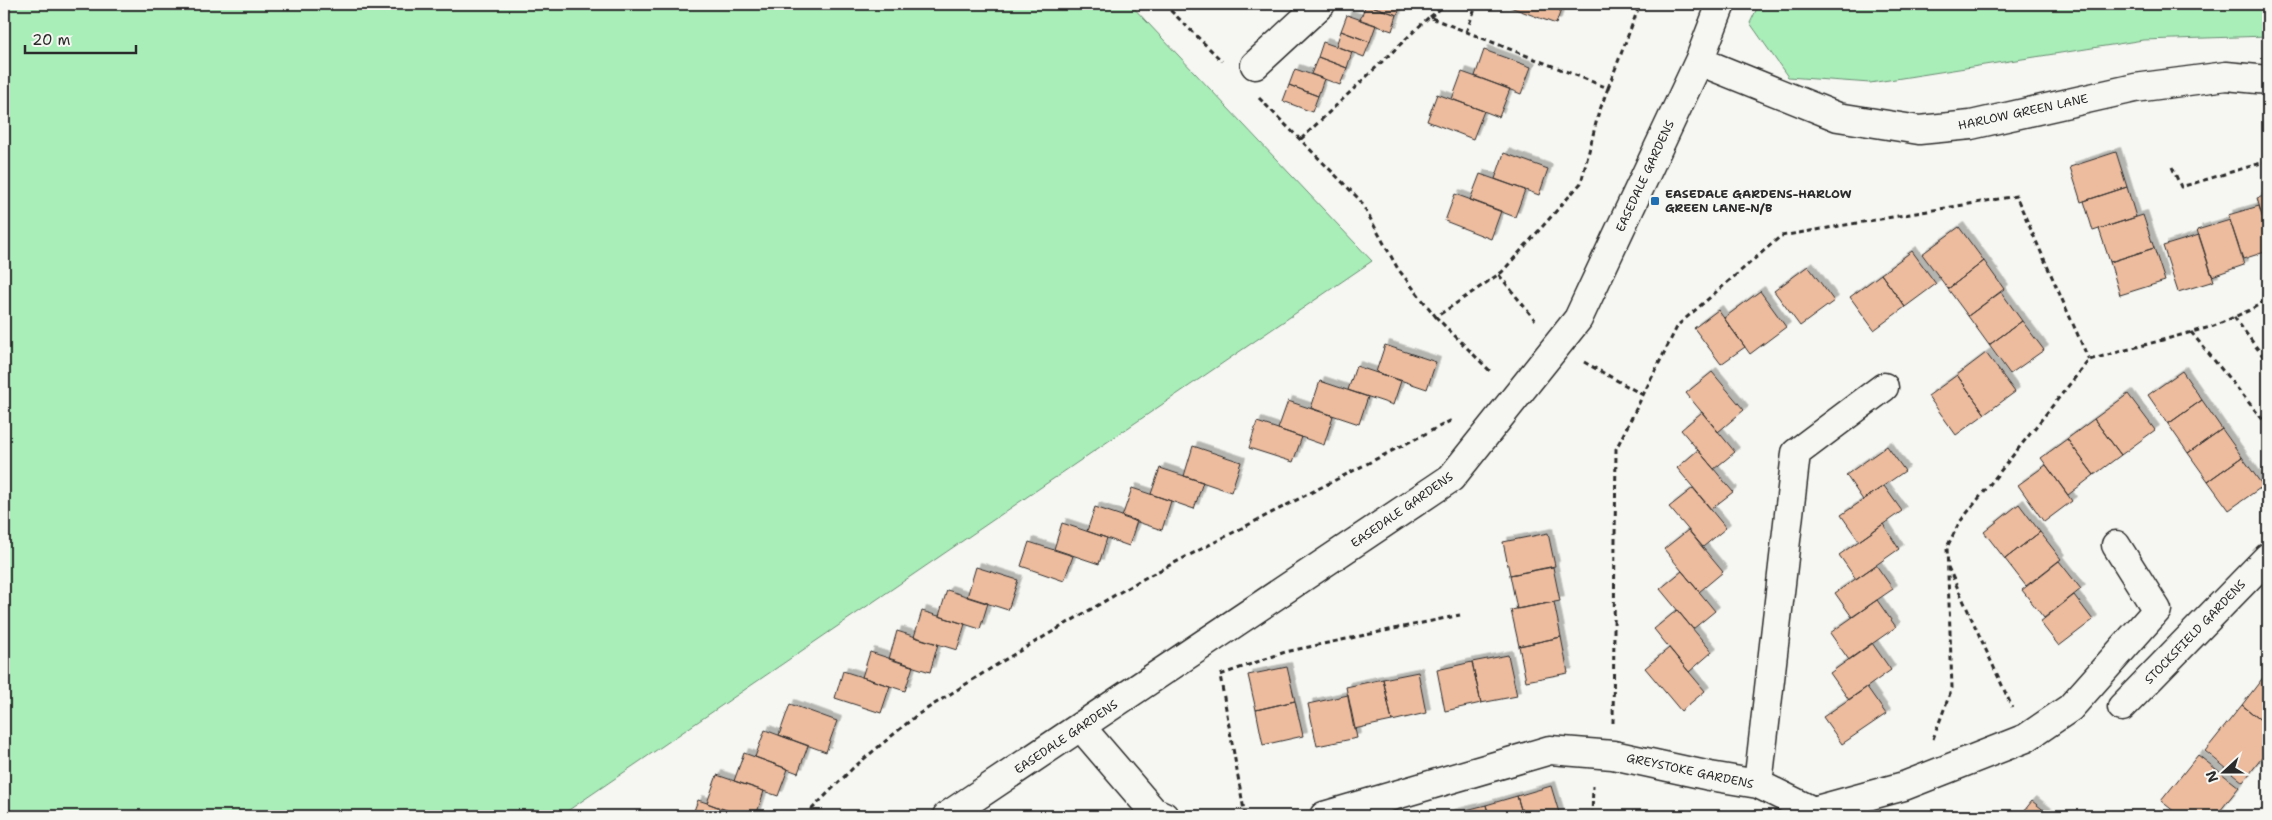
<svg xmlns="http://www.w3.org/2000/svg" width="2272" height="820" font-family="'Shantell Sans',sans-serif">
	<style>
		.green { fill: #a9eeb9; stroke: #6a8c72 }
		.building { fill: #edbc9e; stroke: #2b2b2b; filter: url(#shadow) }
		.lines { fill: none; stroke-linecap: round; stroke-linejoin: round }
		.minor-casing { stroke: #2b2b2b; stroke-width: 31 }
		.path { stroke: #2b2b2b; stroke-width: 3; stroke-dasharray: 5 4; stroke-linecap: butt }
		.minor { stroke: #f6f6f2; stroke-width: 28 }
		.poi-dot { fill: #1f6fb2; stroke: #f6f6f2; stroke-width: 2 }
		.labels { text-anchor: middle; stroke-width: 4.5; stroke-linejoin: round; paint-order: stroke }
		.street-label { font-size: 12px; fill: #2b2b2b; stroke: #f6f6f2 }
		.poi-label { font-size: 12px; font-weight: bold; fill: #2b2b2b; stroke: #f6f6f2; text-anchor: start }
	</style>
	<defs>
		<filter id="shadow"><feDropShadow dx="4.5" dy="-4.5" stdDeviation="0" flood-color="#0004"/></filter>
	</defs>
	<rect width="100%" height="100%" fill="#f6f6f2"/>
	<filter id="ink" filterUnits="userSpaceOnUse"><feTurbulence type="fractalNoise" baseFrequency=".02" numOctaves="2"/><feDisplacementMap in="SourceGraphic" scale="10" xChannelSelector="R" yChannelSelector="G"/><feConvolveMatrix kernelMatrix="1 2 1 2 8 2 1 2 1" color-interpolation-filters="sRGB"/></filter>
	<g filter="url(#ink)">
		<!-- green -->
		<path class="green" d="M4,4H1130L1372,261L560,816H4Z
			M1759,4H2268V36L2143,40L1870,83L1788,77L1750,23Z"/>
		<!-- building -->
		<path class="building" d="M1366,4H1402L1397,15Z
			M1366,4L1397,15L1392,31L1360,20Z
			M1511,4H1563L1556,24L1510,7Z
			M1347,15L1376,25L1370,42L1341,31Z
			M1341,31L1370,42L1364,57L1336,46Z
			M1323,42L1352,52L1347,68L1318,57Z
			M1484,50L1531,67L1521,94L1475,76Z
			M1318,57L1347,68L1340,85L1311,74Z
			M1295,69L1324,79L1318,96L1289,85Z
			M1462,72L1510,89L1499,117L1452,99Z
			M1289,85L1318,96L1312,112L1283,101Z
			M1437,94L1484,111L1473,139L1427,121Z
			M2116,152L2127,187L2081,202L2070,167Z
			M1504,153L1548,169L1539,195L1495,179Z
			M1480,174L1525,190L1515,217L1470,200Z
			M2127,187L2136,217L2093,231L2084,201Z
			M1455,194L1501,211L1491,239L1445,221Z
			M2268,195V236L2257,198Z
			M2259,206L2268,236V251L2243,259L2228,215Z
			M2143,215L2154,248L2110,262L2099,229Z
			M2230,220L2244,265L2212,276L2197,230Z
			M1959,227L1984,261L1948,289L1922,254Z
			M2199,235L2214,281L2178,292L2163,246Z
			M2154,248L2165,281L2120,295L2110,262Z
			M1912,251L1936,284L1905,307L1881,274Z
			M1984,261L2004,289L1968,316L1948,289Z
			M1808,266L1834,301L1800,326L1774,291Z
			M1881,274L1905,307L1874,330L1850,297Z
			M1760,291L1786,327L1750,354L1724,318Z
			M2001,292L2022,321L1989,345L1968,316Z
			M1718,310L1745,347L1721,364L1694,328Z
			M2022,321L2044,350L2010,374L1989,345Z
			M1385,345L1436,362L1427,389L1376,372Z
			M1986,353L2015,392L1985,414L1957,375Z
			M1356,366L1401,381L1393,405L1348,390Z
			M2182,371L2202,400L2168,424L2148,395Z
			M1712,372L1744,410L1718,432L1686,393Z
			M1957,375L1985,414L1956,435L1928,396Z
			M1320,381L1368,397L1359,424L1311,408Z
			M2128,394L2155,430L2121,455L2094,419Z
			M2202,400L2222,429L2188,453L2168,424Z
			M1288,401L1333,416L1324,445L1278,429Z
			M1702,412L1735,452L1714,469L1681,430Z
			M2094,419L2121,455L2094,475L2067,439Z
			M1257,422L1302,437L1293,462L1249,448Z
			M2222,429L2242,457L2208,481L2188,453Z
			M2067,439L2094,475L2068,495L2041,458Z
			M1193,446L1241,462L1231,492L1184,476Z
			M1887,446L1905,471L1863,500L1846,475Z
			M1698,450L1733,492L1711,509L1677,468Z
			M2242,457L2263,486L2229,510L2208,481Z
			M2046,465L2072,501L2044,522L2018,485Z
			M1160,468L1203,482L1194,509L1151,494Z
			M1884,486L1902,511L1859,541L1841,515Z
			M1132,488L1171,501L1162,530L1122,517Z
			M1693,488L1726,528L1703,547L1669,507Z
			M2019,504L2040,532L2005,559L1984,532Z
			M1095,507L1137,521L1129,546L1087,531Z
			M1062,523L1107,538L1099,564L1054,549Z
			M1883,524L1899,549L1856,579L1839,555Z
			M1688,530L1723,572L1699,592L1664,549Z
			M2040,532L2061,559L2026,586L2005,559Z
			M1548,533L1555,566L1510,575L1503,542Z
			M1029,542L1073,556L1064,581L1021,566Z
			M2059,561L2081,589L2044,618L2022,590Z
			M1876,565L1893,589L1852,617L1835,593Z
			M976,567L1018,580L1008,610L967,597Z
			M1553,567L1560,601L1517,609L1510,575Z
			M1682,571L1715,611L1693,629L1660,589Z
			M947,590L988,603L980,629L939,616Z
			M2074,595L2093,620L2059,646L2040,622Z
			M1877,600L1896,627L1849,660L1830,633Z
			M1554,602L1561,637L1519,646L1511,610Z
			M1677,610L1712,652L1689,672L1654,629Z
			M922,611L965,624L957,650L914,637Z
			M897,631L938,644L930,672L889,659Z
			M1561,637L1568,673L1526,681L1519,646Z
			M1872,643L1891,670L1849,700L1830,673Z
			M1669,648L1705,691L1681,711L1645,668Z
			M870,652L913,666L905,691L862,677Z
			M1508,655L1517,696L1481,703L1472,662Z
			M1472,662L1481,703L1445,711L1437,670Z
			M1287,667L1295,701L1256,710L1248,675Z
			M843,671L890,686L881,713L835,698Z
			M2268,671V726L2242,705Z
			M1418,672L1426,713L1392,721L1383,679Z
			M1383,679L1392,721L1354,729L1346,687Z
			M1867,687L1886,714L1842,744L1823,717Z
			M1348,695L1357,738L1317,746L1308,704Z
			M1295,701L1303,736L1263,745L1256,710Z
			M790,704L837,721L826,752L779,735Z
			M2242,705L2268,726V750L2243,782L2205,751Z
			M765,730L808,746L798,773L755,757Z
			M744,753L788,769L778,796L734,781Z
			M2198,755L2239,787L2216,816H2180L2161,801Z
			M717,775L764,791L756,816H743L707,803Z
			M1551,786L1560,816H1523L1517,796Z
			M1517,796L1523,816H1489L1486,805Z
			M698,800L707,803L741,816H692Z
			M2032,801L2051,816H2020Z
			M1486,805L1489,816H1451L1450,814Z"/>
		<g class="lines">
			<defs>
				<path id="minor" d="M1699,61L1838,117L1919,130L1971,125L2135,88L2226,76L2268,80
					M1255,65L1321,4
					M2122,707L2268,557
					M1081,727L1153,811L1164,816
					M1758,784L1796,453L1884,387
					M947,816L1451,478L1578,319L1699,61L1721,4
					M1324,816L1550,750L1613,755L1710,776L1758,784L1813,811L1904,786L2026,738L2070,708L2157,610L2116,545"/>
			</defs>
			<!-- minor casing -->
			<use href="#minor" class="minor-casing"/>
			<!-- path -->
			<path class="path" d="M1164,4L1222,61
				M1430,17L1446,4
				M1466,32L1477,4
				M1608,88L1640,4
				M1259,98L1360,200L1398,269L1436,317
				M1301,139L1429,17L1608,88L1598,115L1581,183L1502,272L1436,317L1492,373
				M2172,167L2181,187L2268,161
				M1499,275L1535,320
				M2234,317L2268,363
				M2191,332L2268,426
				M1584,362L1643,395
				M1948,567L2012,707
				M1613,723L1616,449L1678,325L1781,236L2016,196L2089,360
				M1933,739L1952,688L1947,547L1959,523L2089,360L2214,326L2250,310L2268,299
				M805,816L853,768L917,715L1001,662L1139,581L1454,419
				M1245,816L1220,675L1285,652L1460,615
				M1592,816L1593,786"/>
			<!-- minor -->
			<use href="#minor" class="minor"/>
		</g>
	</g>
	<!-- markers -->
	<rect class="poi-dot" x="1650" y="196" width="10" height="10" rx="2.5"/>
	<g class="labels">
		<!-- street labels -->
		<g class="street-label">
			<text transform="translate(2023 112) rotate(-12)" y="4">HARLOW GREEN LANE</text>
			<text transform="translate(1645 176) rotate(-65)" y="4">EASEDALE GARDENS</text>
			<text transform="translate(1402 510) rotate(-35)" y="4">EASEDALE GARDENS</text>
			<text transform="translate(2195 632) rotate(-46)" y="4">STOCKSFIELD GARDENS</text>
			<text transform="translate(1066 737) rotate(-34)" y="4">EASEDALE GARDENS</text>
			<text transform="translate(1690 771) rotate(12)" y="4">GREYSTOKE GARDENS</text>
		</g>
		<!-- poi labels -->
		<g class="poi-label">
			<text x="1665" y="198">EASEDALE GARDENS-HARLOW<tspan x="1665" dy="14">GREEN LANE-N/B</tspan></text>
		</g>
	</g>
	<!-- margin -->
	<rect width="2272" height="820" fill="none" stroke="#f6f6f2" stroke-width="20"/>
	<rect x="10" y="10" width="2252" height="800" fill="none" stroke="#2b2b2b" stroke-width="2" filter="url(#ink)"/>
	<!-- north arrow -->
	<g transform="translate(2224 772) rotate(249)" stroke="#f6f6f2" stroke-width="4" paint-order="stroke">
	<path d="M0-4L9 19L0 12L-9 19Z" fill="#2b2b2b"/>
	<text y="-8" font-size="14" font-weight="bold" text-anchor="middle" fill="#2b2b2b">N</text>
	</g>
	<!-- scale -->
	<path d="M25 45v8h111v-8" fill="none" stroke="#2b2b2b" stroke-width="2.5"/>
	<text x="32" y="45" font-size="15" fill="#2b2b2b" stroke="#f6f6f2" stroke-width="4" paint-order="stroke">20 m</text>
</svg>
